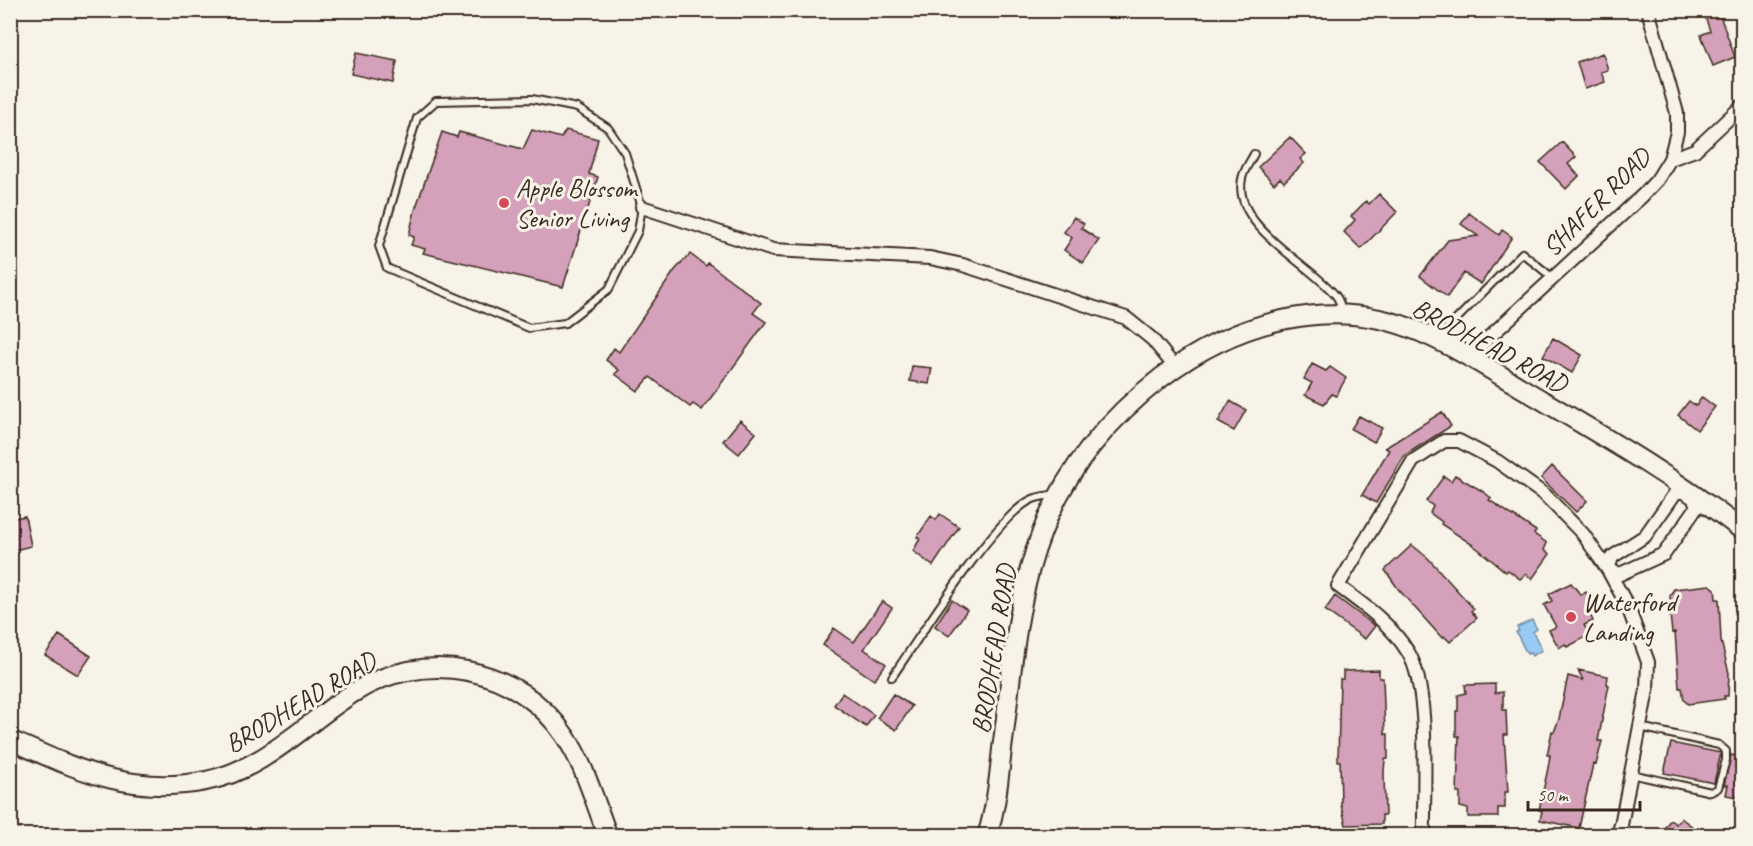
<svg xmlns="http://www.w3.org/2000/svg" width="1753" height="846" font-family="Caveat,sans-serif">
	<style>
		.water { fill: #98caf4; stroke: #738a9e; stroke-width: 1.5 }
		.building { fill: #d4a0ba; stroke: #3b2a1e; stroke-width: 1.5 }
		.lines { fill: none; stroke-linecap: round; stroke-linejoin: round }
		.service-casing { stroke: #3b2a1e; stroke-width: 10 }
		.minor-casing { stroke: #3b2a1e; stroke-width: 16 }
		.secondary-casing { stroke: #3b2a1e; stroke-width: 22 }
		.service { stroke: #f7f3e8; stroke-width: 6 }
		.minor { stroke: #f7f3e8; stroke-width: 12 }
		.secondary { stroke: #f7f3e8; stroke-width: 18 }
		.poi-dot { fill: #d1495b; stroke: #f7f3e8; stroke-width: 2 }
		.labels { text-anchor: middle; stroke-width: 6; stroke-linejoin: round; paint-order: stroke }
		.poi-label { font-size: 26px; fill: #3b2a1e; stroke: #f7f3e8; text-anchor: start }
		.street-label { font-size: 26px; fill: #3b2a1e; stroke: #f7f3e8 }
	</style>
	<rect width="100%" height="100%" fill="#f7f3e8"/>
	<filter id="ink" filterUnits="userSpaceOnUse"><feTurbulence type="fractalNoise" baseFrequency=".0167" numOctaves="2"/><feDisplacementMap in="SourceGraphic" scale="12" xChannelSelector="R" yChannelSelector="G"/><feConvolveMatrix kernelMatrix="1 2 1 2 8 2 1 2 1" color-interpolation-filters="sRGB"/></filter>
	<g filter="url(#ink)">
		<!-- water -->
		<path class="water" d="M1532,620L1537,629L1533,632L1542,650L1532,656L1530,653L1527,654L1516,632L1519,631L1517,627Z"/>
		<!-- building -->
		<path class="building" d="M1703,10H1718L1735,57L1713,66L1701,35L1710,31Z
			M356,53L397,61L393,83L351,74Z
			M1603,53L1608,70L1601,72L1605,82L1585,89L1577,62Z
			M532,130L561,138L566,130L598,139L589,174L598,177L563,287L423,253L425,249L411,245L414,237L409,235L415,210L442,132L457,137L459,132L523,149Z
			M1290,137L1306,154L1300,159L1304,163L1284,182L1280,178L1274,184L1258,167Z
			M1562,142L1576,157L1568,164L1579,176L1566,189L1540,162Z
			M1379,194L1397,212L1361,249L1344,232L1355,220L1351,216L1366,201L1369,204Z
			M1469,213L1499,235L1502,230L1512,237L1481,284L1464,273L1447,297L1420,276L1448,240L1478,236L1461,224Z
			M1074,217L1084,224L1081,228L1099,240L1083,263L1064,250L1072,238L1064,232Z
			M690,254L706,266L708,263L761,303L753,313L766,322L702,410L693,404L690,407L650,377L638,391L615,374L619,370L606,360L614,348L619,352L675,270Z
			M1553,338L1582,355L1572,373L1543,356Z
			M1312,364L1326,371L1330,367L1346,378L1336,396L1332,394L1324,404L1305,395L1312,383L1304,379Z
			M912,366L932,368L929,384L910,381Z
			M1702,397L1715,407L1697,430L1678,415L1689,401L1696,406Z
			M1230,401L1246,410L1234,431L1218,422Z
			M1442,412L1451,426L1405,455L1376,503L1362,495L1389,450L1385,448Z
			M1359,416L1382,428L1374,442L1351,429Z
			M740,420L756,433L739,454L723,441Z
			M1552,466L1587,501L1576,512L1541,478Z
			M1455,475L1484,492L1491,498L1489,500L1536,531L1534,534L1547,543L1544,550L1550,554L1532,579L1526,574L1520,579L1508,570L1506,572L1473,545L1441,524L1442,522L1430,513L1433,506L1426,501L1444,476L1451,481Z
			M940,514L959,527L933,566L913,551L920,539L917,537L931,516L936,520Z
			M25,516L31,546L10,551V519Z
			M1412,545L1428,558L1474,609L1471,611L1477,618L1450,642L1444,636L1442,638L1399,590L1385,570Z
			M1571,583L1581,595L1586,592L1592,605L1587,607L1593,621L1584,625L1590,635L1567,647L1565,644L1559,648L1549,630L1556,627L1544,605L1552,601L1549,594Z
			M1710,585L1715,589L1716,599H1719L1721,641L1729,673L1728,696H1724L1725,699L1688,704L1684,700L1682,688H1679L1675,632L1672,633L1669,605H1671L1670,595L1674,589Z
			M1335,596L1375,626L1365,639L1325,610Z
			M952,600L967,610L949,636L935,626Z
			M882,601L892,608L864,649L886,664L874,680L823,645L834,628L854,642Z
			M59,635L91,656L78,675L45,655Z
			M1379,670V678H1383L1385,734H1388V759H1385L1384,772L1385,815H1382V824L1346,825L1341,805L1340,761H1338L1340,679H1343V671Z
			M1578,670L1608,676L1607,684L1609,685L1598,741H1602L1596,765L1593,764L1579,828L1540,820L1542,811L1539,810L1548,768L1550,755H1547L1552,731L1554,732L1559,719L1568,676L1583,680Z
			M1495,684V693L1503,692V710H1506L1507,735H1504L1508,792H1505V808H1498V817H1468V809L1460,807V793H1457L1459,736H1456V711H1458V695L1466,693L1465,685Z
			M842,693L874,715L866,727L834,705Z
			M893,694L912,706L896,730L877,718Z
			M1671,743L1721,753L1714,783L1664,773Z
			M1731,755L1743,757V798L1726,795L1728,785H1724Z
			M1681,818L1705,836H1659L1670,820L1676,824Z"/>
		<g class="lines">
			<defs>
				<path id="service" d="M532,99L577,108L608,128L625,153L642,207L638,231L609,289L565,323L529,328L387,268L379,246L417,118L436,101Z
					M1254,154C1250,162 1243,171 1242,179C1232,227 1311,264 1336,296C1340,301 1341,308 1343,313
					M1438,338L1522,253L1553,278
					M892,677C918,640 996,514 1033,499C1040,496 1049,496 1056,494
					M1631,774L1711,792L1718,788L1726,760V751L1719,745L1640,727"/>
				<path id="minor" d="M1670,159L1695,150L1742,106
					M642,207L773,250L930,258L963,265L1126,318L1152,339L1175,367
					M1470,359L1485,341L1642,196L1657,180L1670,159L1677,132V113L1648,10
					M1676,492H1692L1697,507L1664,554L1620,574L1608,570L1612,557L1645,536Z
					M1424,836C1423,790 1431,689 1408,652C1391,624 1364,605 1338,586L1413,461L1444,441H1459L1497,461L1545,495L1583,534L1608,570L1628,607L1648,662L1647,690L1621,825L1617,836"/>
				<path id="secondary" d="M10,740C77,769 130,796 206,781C265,769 304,724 353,693C423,648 518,665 565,736C585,765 595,803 608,836
					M987,836C996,808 999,778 1002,749C1012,676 1015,601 1042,532C1065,470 1110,417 1162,377C1236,321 1332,294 1420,332C1462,350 1502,377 1542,400C1611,441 1679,481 1742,530"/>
			</defs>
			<!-- service casing -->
			<use href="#service" class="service-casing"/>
			<!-- minor casing -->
			<use href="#minor" class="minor-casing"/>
			<!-- secondary casing -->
			<use href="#secondary" class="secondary-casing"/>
			<!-- service -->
			<use href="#service" class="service"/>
			<!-- minor -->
			<use href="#minor" class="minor"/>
			<!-- secondary -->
			<use href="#secondary" class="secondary"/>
		</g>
	</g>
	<!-- markers -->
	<g class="poi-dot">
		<circle cx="504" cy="203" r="6"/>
		<circle cx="1571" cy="617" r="6"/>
	</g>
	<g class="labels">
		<!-- poi labels -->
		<g class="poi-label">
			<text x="516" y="197">Apple Blossom<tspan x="516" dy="30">Senior Living</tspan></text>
			<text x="1583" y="611">Waterford<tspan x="1583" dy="30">Landing</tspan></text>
		</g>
		<!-- street labels -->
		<g class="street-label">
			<text transform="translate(1596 202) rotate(-45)" y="9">SHAFER ROAD</text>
			<text transform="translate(1490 345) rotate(28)" y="9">BRODHEAD ROAD</text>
			<text transform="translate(993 649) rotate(-81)" y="9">BRODHEAD ROAD</text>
			<text transform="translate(300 702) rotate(-31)" y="9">BRODHEAD ROAD</text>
		</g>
	</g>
	<!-- margin -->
	<rect width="1753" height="846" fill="none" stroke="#f7f3e8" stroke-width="36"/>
	<rect x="18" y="18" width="1717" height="810" fill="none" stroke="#3b2a1e" stroke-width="2" filter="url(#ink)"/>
	<!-- scale -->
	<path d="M1528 801v9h112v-9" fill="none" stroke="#3b2a1e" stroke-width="3"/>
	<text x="1537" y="801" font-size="18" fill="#3b2a1e" stroke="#f7f3e8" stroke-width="4.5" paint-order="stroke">50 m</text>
</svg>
